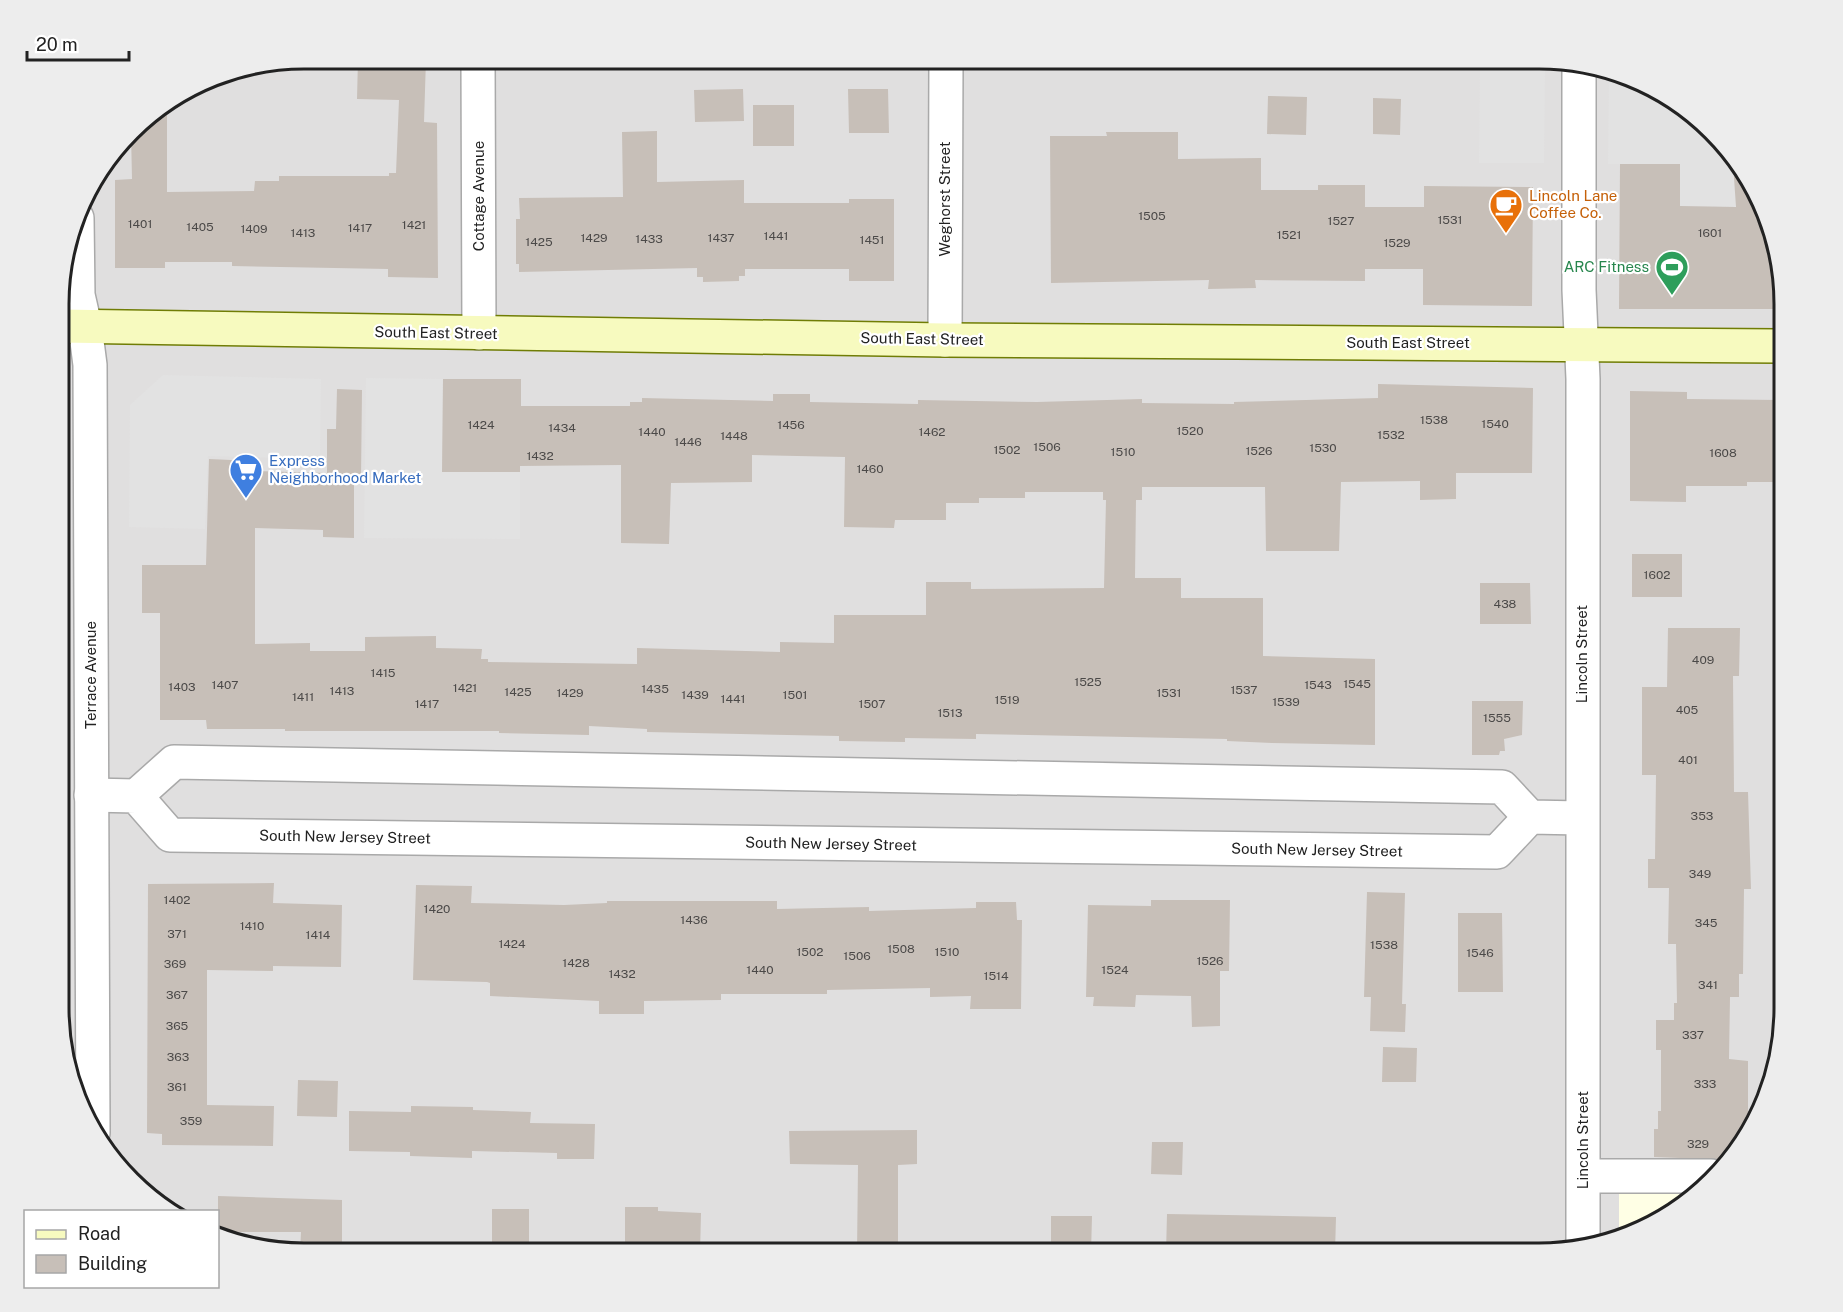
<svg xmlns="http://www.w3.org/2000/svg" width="1843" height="1312" font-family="'Public Sans',sans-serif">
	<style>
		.residential { fill: #e0dfdf }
		.education { fill: #ffffe5 }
		.parking { fill: #e2e2e2 }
		.building { fill: #c7bfb8 }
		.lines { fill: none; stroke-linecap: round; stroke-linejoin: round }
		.minor-casing { stroke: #a9a9a9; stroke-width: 36 }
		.tertiary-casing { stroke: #a9a9a9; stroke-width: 36 }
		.secondary-casing { stroke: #707d05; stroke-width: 36 }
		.minor { stroke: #fff; stroke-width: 33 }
		.tertiary { stroke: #fff; stroke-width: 33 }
		.secondary { stroke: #f7fabf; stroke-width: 33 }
		.labels { text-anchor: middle; stroke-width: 4.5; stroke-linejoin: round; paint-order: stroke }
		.number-label { font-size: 12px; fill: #4b4948 }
		.street-label { font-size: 15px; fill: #222; stroke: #fff }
		.food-label { font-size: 15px; fill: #c56008; stroke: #fff; text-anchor: start }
		.leisure-label { font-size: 15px; fill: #27864d; stroke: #fff; text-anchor: end }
		.shop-label { font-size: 15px; fill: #366cbe; stroke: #fff; text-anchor: start }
		.rim { fill: none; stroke: #222; stroke-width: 3 }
	</style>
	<rect width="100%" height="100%" fill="#f2efe9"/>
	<!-- residential -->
	<path class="residential" d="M304,59H1555L1633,77L1689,109L1759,195L1784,288V1024L1766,1102L1734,1158L1648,1228L1540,1253H288L225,1240L218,1237V1212L171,1211L154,1203L91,1131L61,1040V272L84,195L142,120L210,77Z"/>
	<!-- education -->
	<path class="education" d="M1619,1194H1689L1648,1228L1619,1235Z"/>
	<!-- parking -->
	<path class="parking" d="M1112,59H1539L1545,67L1544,163H1479L1480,66L1112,61Z
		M1609,76L1633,77L1689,109L1737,168L1736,207L1680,206V164H1608Z
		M163,375L321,379L320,459L208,456L205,529L129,527L130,405Z
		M366,378L443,379L442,471L520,472V539L364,538Z"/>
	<!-- building -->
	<path class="building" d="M358,59H426L424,122L437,123L438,278L388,277V269L232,266V262H165V268H115V180L132,179L131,133L142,120L167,104V192L254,191L255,181H279V176H389V173H396L399,100L357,99Z
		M743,89L744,121L695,122L694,90Z
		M848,89H888L889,133H849Z
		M1268,96L1307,97L1306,135L1267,134Z
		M1373,98L1401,99L1400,135L1373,134Z
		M753,105H794V146H753Z
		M657,131V182L744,180V203H849V199H894V281H849V269H745V276H739V281L703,282V277H697V268L519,272V264H516V219H520L519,198L623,197L622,132Z
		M1106,132H1178V159L1261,158V190H1318V185H1365V207H1424V186L1533,187L1532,306L1423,305V269H1365V281L1255,280L1256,288L1208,289L1209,280L1051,283L1050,136H1107Z
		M1733,163L1759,195L1784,288V309H1619L1620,164H1680V206L1736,207Z
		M443,379H521V406H630V402H642V398L773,401V394H810V402L918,404V400L1037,402L1142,399V403L1234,404V402L1378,398V384L1533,388L1532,473H1456V499L1420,500V481L1341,482L1339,551H1266L1265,487H1142V500H1136L1135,578H1181V598H1263V656L1375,659V745L1272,743L1227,741V739L976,734V739L905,738V742L839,741V736L647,732V729L589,726V735L499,733V731H285V729H207L206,720H160V613H142V565H206L209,459L231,460L256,471L327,473V429H336L337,389L362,390L361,479L354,478V538L323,537V530L255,528V644L310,643V651H365V637L436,636V648L482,649L481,659H488V662L637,664V648L780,652V642L834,643V615H926V582H971V589L1104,588L1106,500H1103V492H1025V498H979V503H946V520H895L894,528L844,527L845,457L752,455V482L671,483L669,544L621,543V465L520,466V472H442Z
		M1630,391L1687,392V399L1784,400V482H1747V486H1686V502L1630,501Z
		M1632,554H1682V597H1632Z
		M1480,583H1530L1531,624H1480Z
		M1668,628H1740L1739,676H1733L1734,792H1748L1751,889H1744L1743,974H1739V997H1730L1729,1059L1748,1061V1111H1761L1732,1160L1654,1157V1129H1658V1111H1661V1050H1656V1020H1674V1003H1677L1676,944H1668L1669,888H1648V859H1655L1656,775H1642V687H1667Z
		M1472,701H1523L1522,735L1504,739L1505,751H1500L1499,755H1472Z
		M274,883L273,903L342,905L341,967L273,966V971L207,970V1105L274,1106L273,1146L162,1145V1134L147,1133L148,884Z
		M416,885L472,886L471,903L564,905L607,903V901H777V909L869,907V911L976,908V902H1016L1017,920H1022L1021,1009H970L971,996L930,997V988L827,990V994H721V1000L644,1001V1014H599V1001L490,996V983L487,982L413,980Z
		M1367,892L1405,893L1402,1004H1406L1405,1032L1370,1031L1371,997H1364Z
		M1151,900H1230L1229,971H1220V1026L1192,1027L1191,996L1136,995L1135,1007L1093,1006L1094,997H1086L1088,905L1151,906Z
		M1458,913H1502L1503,992H1458Z
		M1383,1047L1417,1048L1416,1082H1382Z
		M298,1080L338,1081L337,1117L297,1116Z
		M411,1106L473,1107V1110L531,1112L530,1123L595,1124L594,1159H557V1153L472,1151V1158L410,1156V1152L349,1151V1111L411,1112Z
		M917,1130V1164L898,1165V1253H857L858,1165L790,1164L789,1131Z
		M1152,1142H1183L1182,1175L1151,1174Z
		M218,1196L342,1200V1253H300L301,1232H218Z
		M625,1207H658V1211L701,1213L700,1253H661V1247H625Z
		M492,1209H529V1253H492Z
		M1167,1214L1336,1217L1335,1253H1297V1248L1196,1247L1195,1253H1166Z
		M1051,1216H1092L1091,1253H1051Z"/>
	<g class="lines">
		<defs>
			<path id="minor" d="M478,59L479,333
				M1579,64V290L1583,379V1243
				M77,218L78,295L85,326
				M945,340L946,59
				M91,795L136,796L174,762L1502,787L1530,817L1581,818
				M136,796L170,835L1497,852L1530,817
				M1583,1176H1711"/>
			<path id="tertiary" d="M85,326L90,365L93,1133"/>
			<path id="secondary" d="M61,326L945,340L1784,346"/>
		</defs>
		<!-- minor casing -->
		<use href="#minor" class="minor-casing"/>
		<!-- tertiary casing -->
		<use href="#tertiary" class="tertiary-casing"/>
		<!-- secondary casing -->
		<use href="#secondary" class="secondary-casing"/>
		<!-- minor -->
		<use href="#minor" class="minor"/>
		<!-- tertiary -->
		<use href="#tertiary" class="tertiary"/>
		<!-- secondary -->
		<use href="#secondary" class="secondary"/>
	</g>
	<!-- icons -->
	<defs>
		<symbol id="cafe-pin" viewBox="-11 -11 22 30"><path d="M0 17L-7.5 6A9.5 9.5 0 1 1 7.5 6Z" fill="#e8710a" stroke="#fff"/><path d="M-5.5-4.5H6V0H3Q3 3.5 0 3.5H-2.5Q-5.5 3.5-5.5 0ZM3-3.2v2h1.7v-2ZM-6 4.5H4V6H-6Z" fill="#fff"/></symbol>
		<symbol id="stadium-pin" viewBox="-11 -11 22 30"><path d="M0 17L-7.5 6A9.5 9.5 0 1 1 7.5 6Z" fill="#2e9e5b" stroke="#fff"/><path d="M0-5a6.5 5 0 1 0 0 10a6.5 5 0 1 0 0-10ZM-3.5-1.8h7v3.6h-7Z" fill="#fff"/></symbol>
		<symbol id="supermarket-pin" viewBox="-11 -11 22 30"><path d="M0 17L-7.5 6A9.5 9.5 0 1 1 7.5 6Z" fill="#3f7fe0" stroke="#fff"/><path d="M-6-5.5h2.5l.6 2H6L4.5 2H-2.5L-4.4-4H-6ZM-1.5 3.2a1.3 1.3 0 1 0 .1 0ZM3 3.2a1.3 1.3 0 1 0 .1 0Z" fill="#fff"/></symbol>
	</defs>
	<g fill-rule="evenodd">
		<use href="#cafe-pin" x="1487" y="186" width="38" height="52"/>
		<use href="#stadium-pin" x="1653" y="248" width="38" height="52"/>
		<use href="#supermarket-pin" x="227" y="451" width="38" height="52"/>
	</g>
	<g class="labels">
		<!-- number labels -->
		<g class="number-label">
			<text x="1152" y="220">1505</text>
			<text x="1450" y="224">1531</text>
			<text x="1341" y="225">1527</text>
			<text x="140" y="228">1401</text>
			<text x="414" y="229">1421</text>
			<text x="200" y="231">1405</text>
			<text x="360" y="232">1417</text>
			<text x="254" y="233">1409</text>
			<text x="303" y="237">1413</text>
			<text x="1710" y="237">1601</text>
			<text x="1289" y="239">1521</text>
			<text x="776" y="240">1441</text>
			<text x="594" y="242">1429</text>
			<text x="721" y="242">1437</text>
			<text x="649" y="243">1433</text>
			<text x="872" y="244">1451</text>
			<text x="539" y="246">1425</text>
			<text x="1397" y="247">1529</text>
			<text x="1434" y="424">1538</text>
			<text x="1495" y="428">1540</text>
			<text x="481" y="429">1424</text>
			<text x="791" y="429">1456</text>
			<text x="562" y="432">1434</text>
			<text x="1190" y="435">1520</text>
			<text x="652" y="436">1440</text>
			<text x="932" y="436">1462</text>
			<text x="1391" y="439">1532</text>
			<text x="734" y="440">1448</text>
			<text x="688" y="446">1446</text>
			<text x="1047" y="451">1506</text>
			<text x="1323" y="452">1530</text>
			<text x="1007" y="454">1502</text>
			<text x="1259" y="455">1526</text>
			<text x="1123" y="456">1510</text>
			<text x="1723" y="457">1608</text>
			<text x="540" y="460">1432</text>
			<text x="870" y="473">1460</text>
			<text x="1657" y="579">1602</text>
			<text x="1505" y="608">438</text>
			<text x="1703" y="664">409</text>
			<text x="383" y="677">1415</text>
			<text x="1088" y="686">1525</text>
			<text x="1357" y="688">1545</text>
			<text x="225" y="689">1407</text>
			<text x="1318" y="689">1543</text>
			<text x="182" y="691">1403</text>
			<text x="465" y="692">1421</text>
			<text x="655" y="693">1435</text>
			<text x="1244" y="694">1537</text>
			<text x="342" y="695">1413</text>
			<text x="518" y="696">1425</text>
			<text x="570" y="697">1429</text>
			<text x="1169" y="697">1531</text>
			<text x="695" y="699">1439</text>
			<text x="795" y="699">1501</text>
			<text x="303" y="701">1411</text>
			<text x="733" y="703">1441</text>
			<text x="1007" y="704">1519</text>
			<text x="1286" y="706">1539</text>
			<text x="427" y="708">1417</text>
			<text x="872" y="708">1507</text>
			<text x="1687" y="714">405</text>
			<text x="950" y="717">1513</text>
			<text x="1497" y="722">1555</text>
			<text x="1688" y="764">401</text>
			<text x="1702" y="820">353</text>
			<text x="1700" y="878">349</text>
			<text x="177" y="904">1402</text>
			<text x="437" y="913">1420</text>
			<text x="694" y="924">1436</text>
			<text x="1706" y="927">345</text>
			<text x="252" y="930">1410</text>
			<text x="177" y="938">371</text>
			<text x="318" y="939">1414</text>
			<text x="512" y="948">1424</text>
			<text x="1384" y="949">1538</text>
			<text x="901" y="953">1508</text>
			<text x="810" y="956">1502</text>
			<text x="947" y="956">1510</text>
			<text x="1480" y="957">1546</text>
			<text x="857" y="960">1506</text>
			<text x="1210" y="965">1526</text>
			<text x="576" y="967">1428</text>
			<text x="175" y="968">369</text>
			<text x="760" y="974">1440</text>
			<text x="1115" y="974">1524</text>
			<text x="622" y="978">1432</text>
			<text x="996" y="980">1514</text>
			<text x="1708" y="989">341</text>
			<text x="177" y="999">367</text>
			<text x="177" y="1030">365</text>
			<text x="1693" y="1039">337</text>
			<text x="178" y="1061">363</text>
			<text x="1705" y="1088">333</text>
			<text x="177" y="1091">361</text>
			<text x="191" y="1125">359</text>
			<text x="1698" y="1148">329</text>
		</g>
		<!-- street labels -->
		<g class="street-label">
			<text transform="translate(479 196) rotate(-90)" y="5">Cottage Avenue</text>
			<text transform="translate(945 199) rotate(-90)" y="5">Weghorst Street</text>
			<text transform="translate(436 333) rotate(1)" y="5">South East Street</text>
			<text transform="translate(922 339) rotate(1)" y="5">South East Street</text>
			<text x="1408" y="348">South East Street</text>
			<text transform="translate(1582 654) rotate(-90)" y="5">Lincoln Street</text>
			<text transform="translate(91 675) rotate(-90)" y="5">Terrace Avenue</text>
			<text transform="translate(345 837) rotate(1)" y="5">South New Jersey Street</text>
			<text transform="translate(831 844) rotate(1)" y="5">South New Jersey Street</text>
			<text transform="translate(1317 850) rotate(1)" y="5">South New Jersey Street</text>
			<text transform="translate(1583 1140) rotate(-90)" y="5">Lincoln Street</text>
		</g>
		<!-- food labels -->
		<g class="food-label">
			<text x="1529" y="201">Lincoln Lane<tspan x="1529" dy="17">Coffee Co.</tspan></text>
		</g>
		<!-- leisure labels -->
		<g class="leisure-label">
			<text x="1649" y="272">ARC Fitness</text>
		</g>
		<!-- shop labels -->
		<g class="shop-label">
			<text x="269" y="466">Express<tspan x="269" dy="17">Neighborhood Market</tspan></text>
		</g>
	</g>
	<!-- crop -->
	<path d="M0 0H1843V1312H0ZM304 69H1539A235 235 0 0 1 1774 304V1008A235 235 0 0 1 1539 1243H304A235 235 0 0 1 69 1008V304A235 235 0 0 1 304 69Z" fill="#ededed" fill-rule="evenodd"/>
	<path class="rim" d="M304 69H1539A235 235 0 0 1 1774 304V1008A235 235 0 0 1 1539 1243H304A235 235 0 0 1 69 1008V304A235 235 0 0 1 304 69Z"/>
	<!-- legend -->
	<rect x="24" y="1210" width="195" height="78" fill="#ffffff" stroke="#a7a7a7" stroke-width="1.5"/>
	<rect x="36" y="1230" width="30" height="9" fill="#f7fabf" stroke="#a7a7a7" stroke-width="1.5"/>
	<text x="78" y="1240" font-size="18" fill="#222222">Road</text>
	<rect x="36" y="1255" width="30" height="18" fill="#c7bfb8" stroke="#a7a7a7" stroke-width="1.5"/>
	<text x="78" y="1270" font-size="18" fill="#222222">Building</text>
	<!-- scale -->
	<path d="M27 51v9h102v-9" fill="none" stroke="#222222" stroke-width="3"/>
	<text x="36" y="51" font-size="18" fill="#222222" stroke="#ffffff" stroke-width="4.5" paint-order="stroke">20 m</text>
</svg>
